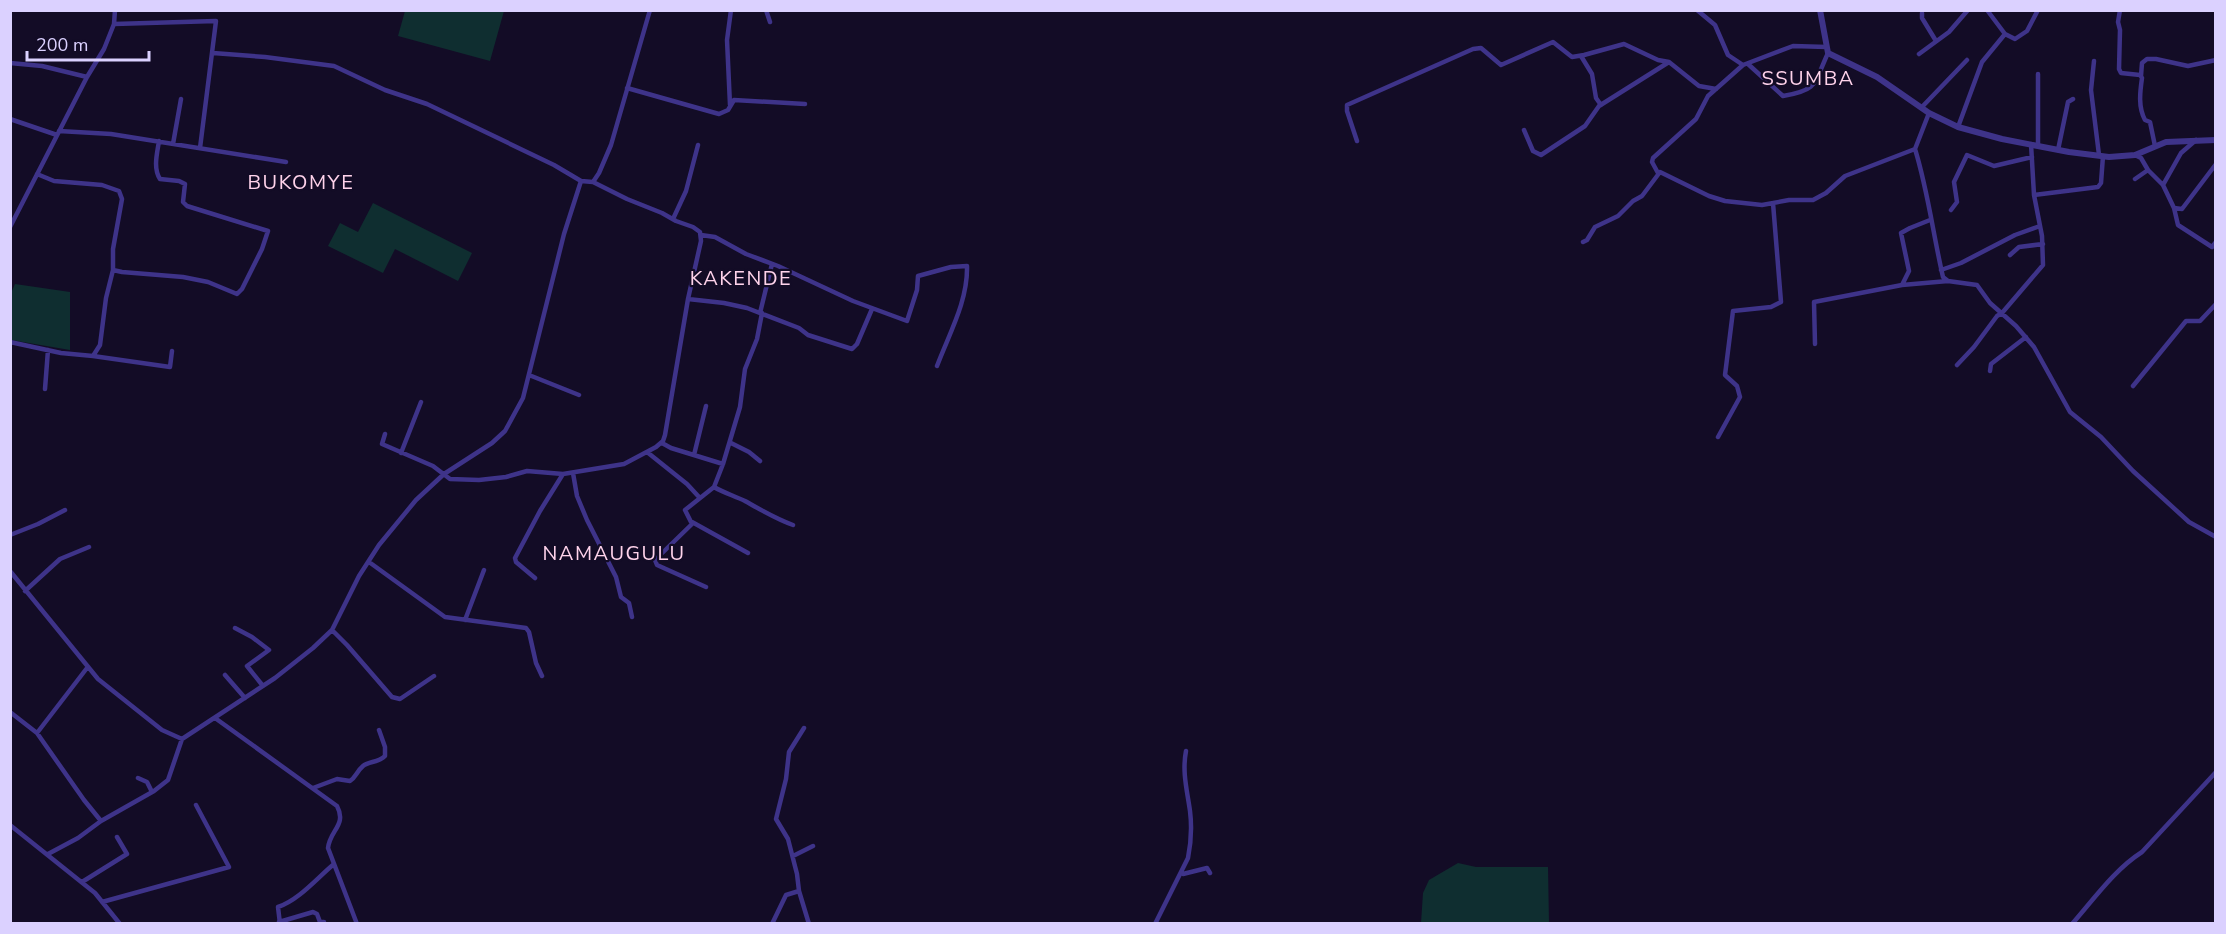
<svg xmlns="http://www.w3.org/2000/svg" width="2226" height="934" font-family="'Nunito Sans',sans-serif">
	<style>
		.green { fill: #0f2e30 }
		.lines { fill: none; stroke-linecap: round; stroke-linejoin: round }
		.minor { stroke: #3e3389; stroke-width: 4.5 }
		.tertiary { stroke: #3e3389; stroke-width: 6 }
		.labels { text-anchor: middle; stroke-width: 4.5; stroke-linejoin: round; paint-order: stroke }
		.quarter-label { font-size: 20px; letter-spacing: 1.5px; fill: #ffd3eb; stroke: #130c26 }
	</style>
	<rect width="100%" height="100%" fill="#130c26"/>
	<!-- green -->
	<path class="green" d="M405,11H504L490,61L398,36Z
		M373,203L472,253L458,281L395,249L383,273L328,246L340,223L358,232Z
		M15,284L70,292V350L11,340V293Z
		M1458,863L1476,867H1548L1549,923H1421L1423,893L1429,880Z"/>
	<g class="lines">
		<!-- minor -->
		<path class="minor" d="M766,10L770,22
			M1697,10L1715,25L1728,55L1743,65L1793,46L1827,47
			M1987,10L2005,34
			M2120,10L2118,22L2120,30L2119,69L2121,73L2140,75L2142,78C2140,92 2138,107 2145,120L2150,122L2155,146
			M1922,13V18L1936,41
			M114,24L115,10
			M213,53L265,57L334,66L385,90L427,104L554,165L581,181L593,182L627,199L662,213L676,221L693,227L700,232L701,241L688,299L665,435L663,441L656,447L624,464L563,474L527,471L506,477L479,480L450,479L433,466L382,444L385,434
			M1919,54L1949,32L1968,10
			M1581,56L1592,74L1596,98L1601,105
			M2094,61L2091,90L2099,155
			M10,63L42,66L87,77
			M1748,64L1783,96C1819,90 1814,83 1828,53
			M2141,76L2142,63L2147,59H2156L2188,66L2216,60
			M627,88L719,114L728,110L734,100L805,104
			M730,105L727,40L731,10
			M1921,108L1967,60
			M10,119L57,135
			M1958,127L1982,62L2005,34L2015,39L2027,31L2038,10
			M1524,130L1533,151L1541,155L1585,126L1599,106L1669,62
			M59,131L111,134L286,162
			M1357,141L1347,111V105L1473,49L1481,48L1501,65L1553,42L1572,57L1584,55L1624,44L1658,60L1669,62L1699,86L1716,89
			M173,144L181,99
			M2038,145V74
			M1915,149C1928,191 1933,234 1943,277L1948,281
			M2058,150L2068,102L2073,99
			M2148,170L2163,185L2174,208L2178,225L2212,247L2216,242
			M1658,173L1652,162L1653,158L1696,119L1708,96L1743,65
			M37,174L54,181L102,185L119,191L122,199L113,249V270L122,272L183,277L208,282L237,294L242,289L262,249L268,231L187,206L183,202L185,184L179,181L160,179C153,168 157,154 159,141
			M2135,179L2148,170L2141,158L2135,155
			M593,182L599,173L611,145L650,10
			M2163,185L2181,153L2196,140
			M2034,195L2098,187L2101,183L2103,156
			M2174,208L2182,209L2216,164
			M1951,210L1957,202L1954,182L1967,155L1994,166L2032,157
			M673,219L686,191L698,145
			M10,227L87,77L104,49L114,24L216,21L200,148
			M701,235L715,237L746,254L778,266L853,301L907,321L917,290L918,276L951,267L967,266C968,301 949,334 937,366
			M1583,242L1587,240L1595,227L1618,216L1633,201L1642,196L1660,172L1709,196L1725,201L1762,205L1789,200H1813L1826,193L1845,176L1915,149L1929,113
			M2010,255L2019,247L2043,244
			M113,270L106,298L100,345L93,356L170,367L172,351
			M1941,270L1961,263L2015,235L2040,226
			M1902,285L1909,271L1901,233L1910,228L1930,220
			M688,299L724,303L747,308L799,328L808,335L852,349L857,344L872,309
			M760,313L772,264
			M10,342L61,353L93,356
			M1815,344L1814,302L1902,285L1948,281L1977,285L1990,303L2016,326L2034,347L2070,412L2101,437L2133,471L2189,522L2216,537
			M1957,365L1974,347L1997,316L2002,313L2043,265L2042,236L2034,195L2031,144
			M1990,371L1991,364L2026,337
			M529,375L579,395
			M2133,386L2186,321H2200L2216,304
			M45,389L48,350
			M1718,437L1740,397L1737,386L1725,375L1733,311L1771,307L1781,302L1773,203
			M662,443L671,448L723,464
			M731,443L749,452L760,461
			M647,452L687,484L699,497
			M401,453L421,402
			M694,455L706,406
			M573,473L577,496L587,520L616,577L621,597L629,603L632,617
			M714,487C724,493 735,496 745,501C761,510 776,519 793,525
			M692,522L748,553
			M10,535L38,524L65,510
			M369,562L445,617L526,628L529,632L536,663L542,676
			M10,571L98,679L162,730L182,739L275,678L313,648L332,630L359,576L379,545L416,500L444,474L492,443L505,431L523,398L564,234L581,181
			M535,578L516,562L515,558L540,511L563,474
			M706,587L657,565L655,560L692,524L685,510L714,487L723,464L740,407L745,369L757,339L762,313
			M25,591L60,559L89,547
			M465,620L484,570
			M235,628L252,637L269,650L247,666L263,686
			M332,630L347,645L392,697L400,699L434,676
			M225,675L245,698
			M10,712L37,733L84,800L101,821
			M215,718L337,806C347,825 330,830 328,848L357,924
			M804,728L789,752L786,779L776,819L788,839L797,874L799,891L809,924
			M37,733L87,668
			M138,778L147,782L152,792
			M313,788L337,779L350,781C356,777 357,771 363,766C369,761 378,763 385,756V747L379,730
			M10,825L95,893L120,924
			M48,854L78,838L101,821L154,791L168,780L182,739
			M793,856L813,846
			M1181,872L1183,874L1207,868L1210,873
			M82,882L127,854L117,837
			M102,902L229,867L196,805
			M279,922L313,912L317,914L320,922H324
			M280,924L278,907C299,900 317,878 334,864
			M772,924L786,895L799,891
			M1155,924L1188,858C1191,843 1192,827 1190,811C1187,790 1182,772 1186,751
			M2072,924C2094,899 2114,870 2142,852L2216,772"/>
		<!-- tertiary -->
		<path class="tertiary" d="M1820,10L1828,53L1877,77L1929,113L1958,127L2002,139L2069,152L2109,157L2135,155L2166,142L2216,140"/>
	</g>
	<g class="labels">
		<!-- quarter labels -->
		<g class="quarter-label">
			<text x="1808" y="85">SSUMBA</text>
			<text x="301" y="189">BUKOMYE</text>
			<text x="741" y="285">KAKENDE</text>
			<text x="614" y="560">NAMAUGULU</text>
		</g>
	</g>
	<!-- border -->
	<rect width="2226" height="934" fill="none" stroke="#dbd1ff" stroke-width="24"/>
	<!-- scale -->
	<path d="M27 51v9h122v-9" fill="none" stroke="#dbd1ff" stroke-width="3"/>
	<text x="36" y="51" font-size="18" fill="#dbd1ff" stroke="#130c26" stroke-width="4.5" paint-order="stroke">200 m</text>
</svg>
